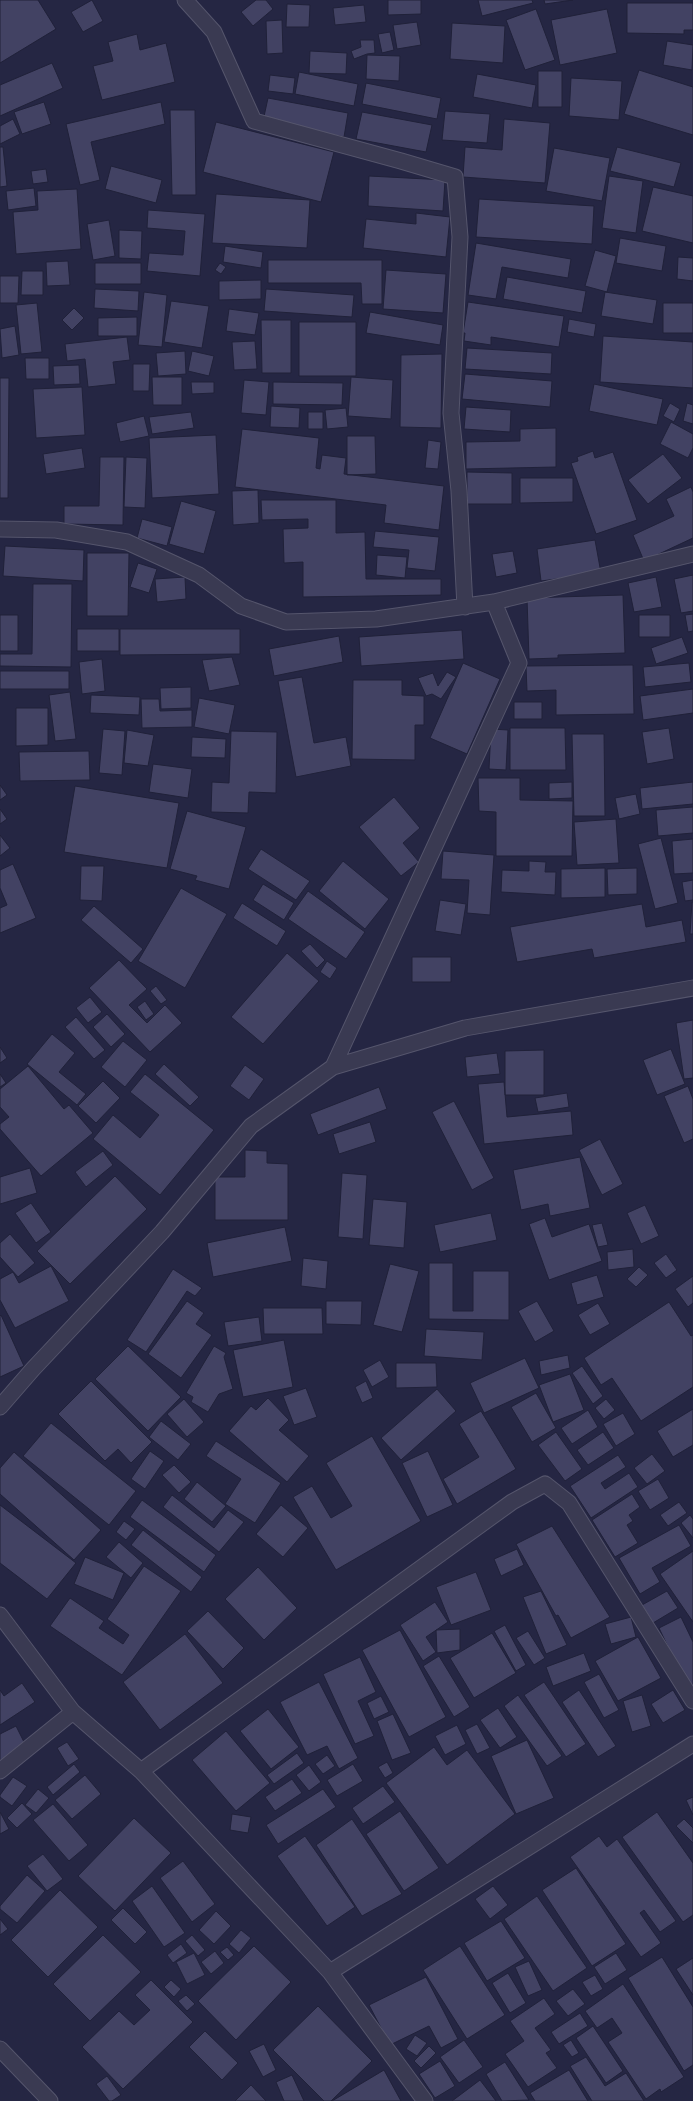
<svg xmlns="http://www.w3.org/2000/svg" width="693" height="2101" font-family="Poppins,sans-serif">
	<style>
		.building { fill: #424263; stroke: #202139 }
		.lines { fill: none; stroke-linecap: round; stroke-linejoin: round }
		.minor-casing { stroke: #55556c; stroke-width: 17 }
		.minor { stroke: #3a3a52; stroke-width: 15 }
	</style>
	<rect width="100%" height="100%" fill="#252643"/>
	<!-- building -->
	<path class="building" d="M0,0H38L56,29L0,63Z
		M92,0L103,21L83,32L71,12Z
		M256,0H266L273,9L253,26L241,12Z
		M388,0H421V14L388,15Z
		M478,0H532L533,3L482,16Z
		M544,0H573L545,4Z
		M627,3H693V30H684V34L627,33Z
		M287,4L310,5L309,27H286Z
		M364,5L366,22L335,25L333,8Z
		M536,9L555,60L525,70L506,20Z
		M607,9L617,53L560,65L551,20Z
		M282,20L283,53L267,54L266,21Z
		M417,22L421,45L397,49L393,25Z
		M452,23L505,26L503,63L450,59Z
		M390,32L394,50L382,53L378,34Z
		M137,34L140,50L166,43L175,82L102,100L93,66L113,61L108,42Z
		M360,40H374L375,53L367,54L354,59L351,51L361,47Z
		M667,41L693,45L692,70L663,65Z
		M310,51L347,53L346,74L309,73Z
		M367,55L400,56L399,81L366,79Z
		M52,63L63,88L0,116V85Z
		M639,70L693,87V135L624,114Z
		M538,71H562V107H538Z
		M299,72L358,84L354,106L295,94Z
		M477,74L536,85L532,108L473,97Z
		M270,75L295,78L293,94L268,91Z
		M571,78L622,81L619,120L569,116Z
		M366,83L441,98L437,119L362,104Z
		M268,98L348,113L344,137L263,121Z
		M44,102L51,124L22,134L14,112Z
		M161,102L165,124L91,142L100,180L80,185L66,124Z
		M170,110H195L196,195H172Z
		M445,111L490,114L487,143L442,140Z
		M362,112L432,125L426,152L356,139Z
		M13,119L20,134L0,144V126Z
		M504,119L550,123L545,183L463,177L465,147L502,150Z
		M216,122L334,152L321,202L203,172Z
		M0,147H3L7,186L0,187Z
		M617,147L681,163L674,187L610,171Z
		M554,148L610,158L602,201L546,191Z
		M111,166L162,180L156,203L105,189Z
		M46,169L48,182L33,184L31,171Z
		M369,176L445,180L443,211L368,206Z
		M609,176L643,181L636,233L602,228Z
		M653,187L693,196V243L642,231Z
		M34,188L36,206L8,210L6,191Z
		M77,189L81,249L16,254L13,212L38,210L37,191Z
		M216,194L310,200L307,248L212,243Z
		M479,199L594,206L592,244L476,237Z
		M148,210L205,214L200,276L147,271L149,253L183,255L185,231L147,228Z
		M416,213L450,217L446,257L363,248L366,219L416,224Z
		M109,220L115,256L93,260L87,224Z
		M119,230L142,231L141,259L119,258Z
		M620,238L666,246L662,271L616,263Z
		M476,243L571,259L568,278L502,267L496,299L468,295Z
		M225,246L263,252L261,268L223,262Z
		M595,250L616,256L607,292L585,286Z
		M678,257L693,258V281L677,279Z
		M268,260H382V304H362L361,283H268Z
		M68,261L70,285L47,286L46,262Z
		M95,263H141V284H95Z
		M220,263L226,267L221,274L215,270Z
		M386,270L446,274L443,313L383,309Z
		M22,271H43V295H21Z
		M0,276H19L18,303H0Z
		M507,277L586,291L582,313L503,299Z
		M261,280V299L219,300V281Z
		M95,289L139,291L138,311L94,308Z
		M266,289L354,295L352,317L264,311Z
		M144,292L167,295L162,347L138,345Z
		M605,292L657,300L653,324L601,316Z
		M171,301L209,306L202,348L164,342Z
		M468,302L564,316L559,347L491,337V345L464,341L465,333H463Z
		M37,303L42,352L21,354L16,305Z
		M663,303H693V333H663Z
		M74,308L84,318L72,330L62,320Z
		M229,309L259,313L255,335L226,331Z
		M370,312L443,325L440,345L366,333Z
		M137,317V336H98V318Z
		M569,319L596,324L594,337L567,332Z
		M261,320H291V373H262Z
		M299,322H356V376H299Z
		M15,326L19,355L2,358L0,329Z
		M603,336L693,342V388L600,382Z
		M127,337L130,360L113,362L116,384L88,387L85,359L67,361L65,344Z
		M255,341L257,369L234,370L232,342Z
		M467,348L552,353L551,374L465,369Z
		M185,351L186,374L158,376L156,353Z
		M192,351L214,356L209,376L188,371Z
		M442,354L441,428L400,427L401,355Z
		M25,358H49V379H26Z
		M133,364H150L149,391H133Z
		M79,365L80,384L54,385L53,366Z
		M465,374L552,381L550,407L462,399Z
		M152,377H182V405H153Z
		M351,377L393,380L391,419L348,416Z
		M0,378H9L8,498H0Z
		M244,380L269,382L266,415L241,413Z
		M191,382H214V393L192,394Z
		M273,382L343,383L342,405L273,404Z
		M594,384L663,399L657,425L589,411Z
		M82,387L85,435L36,438L33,389Z
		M670,403L680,409L674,422L663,416Z
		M687,403L693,405V424L683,421Z
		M271,406L300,408L299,428L270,427Z
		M466,407L511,410L510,432L464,429Z
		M346,408L348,427L327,429L325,410Z
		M191,412L194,428L152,434L149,417Z
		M308,412H323V429H308Z
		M144,416L149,436L120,442L116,423Z
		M671,422L693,434V448L688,458L660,444Z
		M556,428V467L466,469V442L520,441V429Z
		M242,429L319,438L316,468L320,469L322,455L346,458L344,474L444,486L439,530L384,523L386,505L235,487Z
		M216,435L219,494L152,498L149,438Z
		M347,436H375L376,474L347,475Z
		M428,440L441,442L438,469L425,468Z
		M82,448L85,468L46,474L43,454Z
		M593,451L595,458L613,452L637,520L596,534L571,463L578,461L577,457Z
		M663,454L682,478L648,504L628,480Z
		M100,457H124L123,525L64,524V506H99Z
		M126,457L147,458L145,508L124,507Z
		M467,472L512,473V504H467Z
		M520,478H573V502L520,503Z
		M691,487L693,492V538L644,561L633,535L674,516L666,499Z
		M258,490L259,523L233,525L232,491Z
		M261,500H336V533L365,532L366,579H441V595L303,597V562L284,563L283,529L308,528V519L262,520Z
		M181,501L216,511L204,554L169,544Z
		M142,519L172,527L167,546L137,538Z
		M375,531L439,537L435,571L407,568L409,550L373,547Z
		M595,540L601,573L541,581L537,549Z
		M5,546L84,550L83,581L3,576Z
		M513,551L517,573L496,577L492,554Z
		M87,553H129L128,616H87Z
		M377,555L407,557L405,578L376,575Z
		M138,563L157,569L149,593L130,587Z
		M693,575V611L681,613L674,579Z
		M185,577L186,599L157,602L155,579Z
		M656,577L662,607L634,612L628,583Z
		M33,584H72L71,667L0,666V654H32Z
		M623,595L625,653L558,655V658L529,659L527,598Z
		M693,614V631L688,632L685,615Z
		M0,615H18V651H0Z
		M639,615H670V637H639Z
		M77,629H119V651H77Z
		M120,629H240V654L120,655Z
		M462,630L464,659L361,666L359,637Z
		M339,636L343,662L274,676L269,649Z
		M682,637L688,653L656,664L651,648Z
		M232,657L240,685L209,691L202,660Z
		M102,659L105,691L82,694L79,662Z
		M463,663L500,679L467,754L430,738Z
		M689,663L691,682L645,687L643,667Z
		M633,665L634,714L556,715V690L527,691L526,666Z
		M0,671H69V689H0Z
		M447,672L456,677L441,699L432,694L426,696L418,678L433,673L438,686Z
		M302,677L314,743L346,737L351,766L296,777L278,681Z
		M353,680H402V695L424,696V725H415V760L352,759Z
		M191,687V708L161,709L160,688Z
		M693,689V713L643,720L640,696Z
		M70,692L76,739L55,741L49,695Z
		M91,695L140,697L139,715L90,713Z
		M199,698L235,705L229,734L194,727Z
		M141,699H159L160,711L192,710V727L142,728Z
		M514,702H542V719H514Z
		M16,708H48V745L16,746Z
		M510,728H565L566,770H510Z
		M669,728L674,759L647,764L642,732Z
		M103,729L125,731L122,775L99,773Z
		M491,729L508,730L506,770L489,769Z
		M127,730L154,735L148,766L124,763Z
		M231,731L277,732L276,793L249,792L248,813L211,812L212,782L229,783Z
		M572,734H604L605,816H574Z
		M192,737L226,739L225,758L191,757Z
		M89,751L90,780L20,781L19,752Z
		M153,764L192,769L188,798L149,792Z
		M478,778H520V800L573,801L572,856H496V812L479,811Z
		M572,782V798L549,799V783Z
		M693,782V804L642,809L640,788Z
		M0,785L7,795L0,800Z
		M75,786L179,803L167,868L64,852Z
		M636,794L640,814L619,819L615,798Z
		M394,797L420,828L403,843L419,862L401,876L359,827Z
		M693,807V833L658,836L656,810Z
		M0,809L7,819L0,824Z
		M187,811L246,827L229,889L195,880L197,876L170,869Z
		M616,819L619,863L577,865L574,822Z
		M0,835L10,848L0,856Z
		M661,838L678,903L655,909L638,844Z
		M693,839V873L674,874L672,841Z
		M261,849L310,881L296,900L248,869Z
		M443,851L494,855L490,915L467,913L469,880L441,879Z
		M343,861L389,899L365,929L319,891Z
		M529,861L546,862L545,872H556L555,895L501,892L502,870L529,871Z
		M13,864L36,918L0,933V908L7,905L0,888V870Z
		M81,866H104L102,901L80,900Z
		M605,868V897L561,898V869Z
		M637,868V894L608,895L607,869Z
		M693,880V900L685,901L682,882Z
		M263,884L294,903L284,920L253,900Z
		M181,888L227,914L185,988L138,961Z
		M308,891L365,932L346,959L288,919Z
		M440,900L466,904L461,935L435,931Z
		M692,902H693V934H690Z
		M242,903L286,931L277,946L233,918Z
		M642,904L646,927L682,920L686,942L594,958L592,949L517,962L510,927Z
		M94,906L143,949L131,963L81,920Z
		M310,944L325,960L317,968L301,951Z
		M287,953L319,981L263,1044L231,1017Z
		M412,957H451V982H412Z
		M119,960L147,989L129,1005L147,1023L165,1005L182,1023L150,1052L89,988Z
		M327,961L337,968L330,979L320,972Z
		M156,986L167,1000L161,1004L150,991Z
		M90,997L102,1012L88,1023L76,1008Z
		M145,1001L154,1014L146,1020L137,1007Z
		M107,1014L125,1034L111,1047L93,1027Z
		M76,1017L105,1050L94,1059L65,1027Z
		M693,1020V1078L684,1079L676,1023Z
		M52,1034L75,1053L59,1072L86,1094L77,1105L27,1064Z
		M123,1041L147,1060L125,1087L101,1067Z
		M0,1047L7,1058L0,1063Z
		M671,1049L685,1084L657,1095L643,1060Z
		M544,1050V1095H505V1051Z
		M497,1053L500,1074L467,1077L465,1057Z
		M164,1064L199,1097L190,1106L155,1074Z
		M245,1065L264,1079L249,1100L230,1086Z
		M28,1066L64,1109L69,1105L93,1133L41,1176L0,1129V1124L9,1117L0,1107V1089Z
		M0,1074L6,1083L0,1087Z
		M145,1074L214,1130L160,1195L93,1139L113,1115L140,1138L159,1115L130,1092Z
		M103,1081L120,1098L96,1123L78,1106Z
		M504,1082L507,1117L571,1111L573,1135L484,1144L478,1084Z
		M688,1086L693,1099V1139L684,1143L664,1096Z
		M379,1087L387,1109L318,1135L310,1114Z
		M567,1093L569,1107L538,1112L535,1098Z
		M454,1101L494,1178L472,1190L432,1112Z
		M370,1122L376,1142L339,1154L333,1134Z
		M600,1139L623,1184L602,1195L579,1150Z
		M245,1150L267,1151V1163L288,1164V1220H215V1177H245Z
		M103,1151L113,1165L86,1187L75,1172Z
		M580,1157L590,1208L550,1216L548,1204L521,1210L513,1170Z
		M30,1168L37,1193L0,1204V1177Z
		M342,1173L367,1175L363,1239L338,1237Z
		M115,1176L147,1209L70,1284L37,1251Z
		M373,1199L407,1202L404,1248L369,1245Z
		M31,1203L51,1232L36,1243L15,1213Z
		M645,1205L659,1236L641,1244L627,1213Z
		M491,1213L497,1240L440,1252L434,1225Z
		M545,1218L552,1237L589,1224L602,1261L549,1280L529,1224Z
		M602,1223L608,1245L598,1247L592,1225Z
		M285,1227L292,1261L213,1277L207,1243Z
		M10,1234L35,1263L18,1277L0,1257V1243Z
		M633,1249L634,1267L608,1270L607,1252Z
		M666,1254L677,1270L666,1278L654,1263Z
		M303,1258L328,1261L326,1289L301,1286Z
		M429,1263H453V1311H473V1271H509V1320L429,1319Z
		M390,1264L419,1271L402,1332L373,1325Z
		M51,1266L69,1301L15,1328L0,1300V1279L13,1272L19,1283Z
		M639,1267L648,1275L636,1287L627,1279Z
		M173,1269L202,1288L195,1296L187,1291L146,1352L127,1340Z
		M597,1275L604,1297L577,1305L571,1283Z
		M693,1276V1303L688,1307L675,1289Z
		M187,1301L204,1313L196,1324L212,1335L181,1378L148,1354Z
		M326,1301H362L361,1325L326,1324Z
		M537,1301L554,1331L535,1342L518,1311Z
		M669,1302L691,1336L693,1335V1387L641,1421L612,1378L601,1385L584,1358Z
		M598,1303L610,1324L590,1335L578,1315Z
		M263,1308H322L323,1334H264Z
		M1,1315L24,1366L0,1377V1316Z
		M259,1317L262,1341L228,1346L224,1322Z
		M426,1329L484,1332L482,1360L424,1356Z
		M284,1340L293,1387L243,1397L233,1350Z
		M128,1346L181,1397L148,1431L95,1379Z
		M214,1346L226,1353L224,1357L233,1389L219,1394L208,1412L191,1402L193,1397L186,1393Z
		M568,1355L570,1368L541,1375L539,1361Z
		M525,1358L539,1388L484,1413L470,1383Z
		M380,1360L389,1377L372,1387L363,1370Z
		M396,1363H436L437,1387L396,1388Z
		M582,1366L603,1396L593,1404L572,1373Z
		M570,1374L584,1410L553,1422L539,1385Z
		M91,1381L152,1442L131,1463L118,1449L105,1461L58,1414Z
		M366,1381L373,1398L362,1403L355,1387Z
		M306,1388L317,1417L294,1425L283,1396Z
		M437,1389L456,1411L401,1460L381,1438Z
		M536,1393L556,1428L532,1442L511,1407Z
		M268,1398L289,1420L279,1430L309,1456L287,1482L229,1431L251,1406L256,1410Z
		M184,1399L204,1422L187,1437L167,1414Z
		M606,1399L615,1410L604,1419L595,1408Z
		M693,1409V1445L673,1457L657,1431Z
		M588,1410L598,1427L572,1444L561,1428Z
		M481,1411L516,1469L457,1504L443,1479L479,1457L459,1424Z
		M623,1413L635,1434L616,1446L603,1424Z
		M161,1421L191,1444L178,1460L149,1437Z
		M51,1423L136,1491L109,1525L23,1456Z
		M556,1432L582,1469L565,1481L538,1445Z
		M603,1432L614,1448L588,1465L577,1450Z
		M372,1436L421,1521L336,1570L293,1497L312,1486L331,1518L352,1506L326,1463Z
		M216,1441L281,1483L255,1523L225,1504L241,1479L206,1456Z
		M150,1451L164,1461L145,1489L131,1479Z
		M428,1451L453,1505L427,1517L402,1463Z
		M14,1452L101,1530L74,1560L0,1494V1468Z
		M652,1454L665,1471L647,1484L634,1468Z
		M618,1455L626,1467L601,1483L605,1489L629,1473L638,1487L591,1518L570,1486Z
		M174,1465L191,1482L179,1493L162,1475Z
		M658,1479L669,1498L650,1510L638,1491Z
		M197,1482L226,1506L212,1522L184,1499Z
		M632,1494L640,1507L629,1515L633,1521L627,1525L638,1543L615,1557L592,1520Z
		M172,1495L214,1528L228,1510L244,1522L219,1552L163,1507Z
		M142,1500L216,1555L204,1572L130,1517Z
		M679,1502L687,1513L668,1526L660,1515Z
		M0,1505L76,1563L47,1599L0,1563Z
		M281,1505L308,1528L283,1557L256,1534Z
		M690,1515L693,1519V1538L681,1523Z
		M124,1521L135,1529L126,1540L116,1532Z
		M679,1525L691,1546L652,1568L660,1582L640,1594L619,1558Z
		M552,1526L610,1617L571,1638L558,1615L556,1616L516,1544Z
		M143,1530L202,1577L191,1592L131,1545Z
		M119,1542L143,1563L131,1578L106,1557Z
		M517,1549L524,1565L501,1576L494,1559Z
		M693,1551V1622L660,1574Z
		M85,1557L124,1573L113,1600L74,1584Z
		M144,1566L181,1591L122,1675L50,1626L70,1598L104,1621L99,1628L123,1644L129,1635L107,1619Z
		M258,1567L297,1608L264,1640L225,1599Z
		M476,1572L491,1610L451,1625L436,1587Z
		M541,1591L567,1645L546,1654L523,1597Z
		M667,1591L678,1608L653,1623L642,1605Z
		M435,1602L448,1622L426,1637L436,1652L423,1661L400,1625Z
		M208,1611L244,1648L223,1669L187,1631Z
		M631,1617L636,1637L611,1644L605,1624Z
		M681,1617L693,1642V1699L659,1628Z
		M505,1625L526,1665L516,1671L494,1631Z
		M460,1629V1650L437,1653L436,1630Z
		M400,1630L446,1717L409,1737L362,1650Z
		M528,1631L545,1658L534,1665L516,1638Z
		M492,1633L516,1673L474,1698L450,1658Z
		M185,1634L223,1683L160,1730L123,1682Z
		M638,1637L661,1678L618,1701L595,1661Z
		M584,1653L591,1671L553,1686L546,1667Z
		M439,1656L470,1707L454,1717L423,1666Z
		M360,1657L376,1692L358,1701L374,1736L355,1744L323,1674Z
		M599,1674L619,1710L604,1718L584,1682Z
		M319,1682L358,1758L339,1769L327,1746L307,1755L280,1702Z
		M544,1682L586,1744L566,1757L524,1695Z
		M22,1683L35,1702L0,1725V1690L4,1696Z
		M579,1690L616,1746L598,1757L562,1702Z
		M673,1690L685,1710L663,1723L651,1704Z
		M518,1695L562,1756L547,1766L504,1706Z
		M642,1695L651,1726L632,1732L623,1701Z
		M381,1696L389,1712L374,1719L367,1703Z
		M498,1708L517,1737L500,1748L480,1720Z
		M268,1709L299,1747L271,1769L240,1731Z
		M393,1714L411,1753L392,1760L377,1721Z
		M477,1724L490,1748L477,1754L465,1730Z
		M457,1725L466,1744L445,1755L435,1736Z
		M16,1726L27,1748L0,1762V1734Z
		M226,1731L270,1783L236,1811L192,1760Z
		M527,1740L554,1798L516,1814L491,1756Z
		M67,1742L79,1759L68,1766L57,1748Z
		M434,1747L447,1765L467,1750L515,1814L447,1865L386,1783Z
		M297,1753L304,1763L274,1784L267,1775Z
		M327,1755L335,1766L323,1774L315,1764Z
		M387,1762L393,1773L385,1778L378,1767Z
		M74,1764L80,1772L53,1795L47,1787Z
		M353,1764L363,1781L337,1796L327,1780Z
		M309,1765L321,1782L309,1791L296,1775Z
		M85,1775L101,1794L72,1819L55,1800Z
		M13,1777L27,1786L12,1806L0,1797V1795Z
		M292,1779L302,1793L275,1811L265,1797Z
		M383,1786L395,1802L363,1824L352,1808Z
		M38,1789L49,1798L36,1813L25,1805Z
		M323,1789L336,1807L278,1844L266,1825Z
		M693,1797V1815L686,1800Z
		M22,1803L32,1814L17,1828L7,1818Z
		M53,1804L88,1845L69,1861L33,1820Z
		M400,1811L439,1868L404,1891L366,1834Z
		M0,1812L9,1829L0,1834Z
		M657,1812L693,1863V1915L683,1922L622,1837Z
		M232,1814L251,1817L248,1833L230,1830Z
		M134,1818L171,1853L115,1911L78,1876Z
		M352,1819L402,1894L362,1916L316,1845Z
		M684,1819L693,1828V1843L676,1826Z
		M305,1836L355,1907L327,1926L277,1856Z
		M599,1836L607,1847L617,1839L676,1921L660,1932L644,1910L640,1913L661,1943L641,1957L570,1857Z
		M43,1854L63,1879L47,1891L27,1866Z
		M183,1861L215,1904L192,1922L160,1878Z
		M576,1868L626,1944L592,1966L542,1890Z
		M27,1875L45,1891L17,1923L0,1909V1906Z
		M152,1886L185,1933L164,1947L132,1901Z
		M493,1886L508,1905L490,1919L475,1899Z
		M60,1890L98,1927L48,1977L11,1940Z
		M537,1896L587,1968L553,1991L504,1919Z
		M123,1908L147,1932L135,1944L111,1920Z
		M216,1911L231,1926L214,1944L199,1930Z
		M0,1919L8,1929L0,1935Z
		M501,1921L525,1958L487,1981L464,1943Z
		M241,1930L251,1938L239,1953L229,1944Z
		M103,1935L141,1972L90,2021L53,1984Z
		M192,1935L205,1950L198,1956L185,1941Z
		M181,1944L187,1953L173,1963L167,1955Z
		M254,1946L291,1982L236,2040L198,2001Z
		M460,1946L505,2015L467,2039L423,1970Z
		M227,1947L234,1955L228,1960L220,1952Z
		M215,1951L224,1963L211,1974L201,1962Z
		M194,1953L205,1975L187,1984L176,1962Z
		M616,1953L627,1970L605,1984L594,1967Z
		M662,1957L693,2007V2065L684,2071L628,1978Z
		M693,1958V1995L676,1969Z
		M529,1961L542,1990L528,1996L515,1967Z
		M508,1973L526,2003L510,2013L492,1983Z
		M595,1975L603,1989L591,1996L582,1982Z
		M426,1977L458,2039L441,2048L429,2026L390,2045L369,2005Z
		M151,1980L193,2022L123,2089L82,2047L119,2011L134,2025L150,2010L135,1995Z
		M171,1980L181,1989L174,1997L164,1987Z
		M623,1984L684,2077L661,2092L660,2089L646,2099L608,2042L622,2033L612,2018L597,2028L585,2011Z
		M573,1989L585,2004L568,2016L556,2001Z
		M186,1995L195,2004L187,2011L178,2001Z
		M544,1998L555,2014L535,2028L551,2050L546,2053L557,2068L528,2087L505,2054L524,2041L510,2021Z
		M318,2006L372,2061L331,2101H324L273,2050Z
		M580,2013L588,2026L559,2044L551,2032Z
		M593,2026L623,2071L606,2083L576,2038Z
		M205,2031L238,2063L222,2080L189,2047Z
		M415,2035L427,2043L417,2056L406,2049Z
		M464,2040L483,2067L459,2083L440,2057Z
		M571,2040L579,2053L572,2057L563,2045Z
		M264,2044L276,2070L263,2077L249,2051Z
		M429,2046L436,2053L421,2068L414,2061Z
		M586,2057L605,2086L626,2073L644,2101H592L570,2066Z
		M440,2061L455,2086L435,2098L419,2074Z
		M505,2062L529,2100L502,2101L486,2074Z
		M384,2070L401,2101H332Z
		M569,2070L588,2101H535L530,2093Z
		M292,2075L304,2101H284L276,2082Z
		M107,2076L121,2095L112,2101H109L96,2084Z
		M480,2080L496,2101H452Z
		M251,2085L266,2101H235Z"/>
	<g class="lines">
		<defs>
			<path id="minor" d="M185,0L214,32L254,121L401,161L455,177L460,237L451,413L459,491L465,607
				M0,529L56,530L127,542L199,575L241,606L286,622L376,619L494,602L693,554
				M333,1067L519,663L494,602
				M0,1407L33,1369L162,1232L251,1126L333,1067L465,1028L693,988
				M0,1615L73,1712L141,1771L330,1972L425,2101
				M0,1771L73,1712
				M141,1771L512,1502L545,1484L569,1503L693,1701
				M330,1972L693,1744
				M0,2049L50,2101"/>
		</defs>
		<!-- minor casing -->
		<use href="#minor" class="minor-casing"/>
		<!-- minor -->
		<use href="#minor" class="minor"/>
	</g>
</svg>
